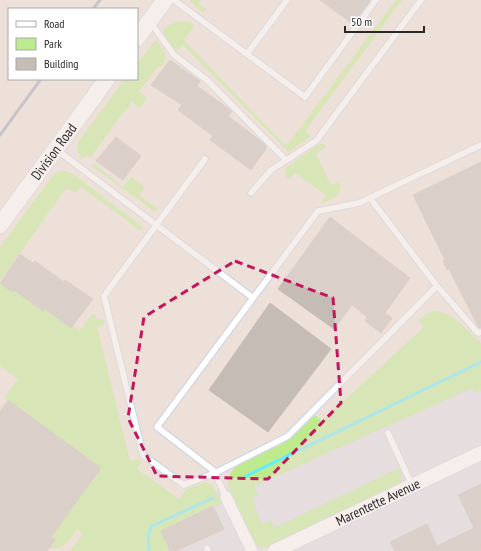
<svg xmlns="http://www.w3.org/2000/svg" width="481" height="551" font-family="'PT Sans Narrow',sans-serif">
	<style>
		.industrial { fill: #dbdae4 }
		.green { fill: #beea8e }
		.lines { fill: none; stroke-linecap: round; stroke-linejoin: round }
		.stream { stroke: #5feefc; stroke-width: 3 }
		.building { fill: #c4bcb5; stroke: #c8bcb2 }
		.service-casing { stroke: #ced6e4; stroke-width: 8 }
		.minor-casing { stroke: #ced6e4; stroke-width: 13 }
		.tertiary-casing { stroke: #ced6e4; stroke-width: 16 }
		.secondary-casing { stroke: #ced6e4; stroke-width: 18 }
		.service { stroke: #fff; stroke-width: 5.5 }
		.minor { stroke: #fff; stroke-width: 11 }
		.tertiary { stroke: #fff; stroke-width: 14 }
		.secondary { stroke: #fff; stroke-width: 16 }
		.rail { stroke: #9ba3b6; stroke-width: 3 }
		.marked { fill: none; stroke: #c2185b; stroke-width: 3; stroke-dasharray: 8 5; stroke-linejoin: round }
		.labels { text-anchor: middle; stroke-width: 3.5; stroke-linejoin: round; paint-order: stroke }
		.street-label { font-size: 14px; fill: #292929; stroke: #fff }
	</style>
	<rect width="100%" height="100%" fill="#ede0d8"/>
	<!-- industrial -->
	<path class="industrial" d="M481,369V446L260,551H130L124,534Z
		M481,459V551H289Z"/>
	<!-- green -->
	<path class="green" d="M189,0H201L198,4L206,9L203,13Z
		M396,0H402L305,131L311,136L289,152L183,45L176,51C169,44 165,40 164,29C171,21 183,20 192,23L194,27L184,40L284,144L287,145Z
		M156,40L166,54L165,56L166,60L162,66L158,67L139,91L147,98L140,108L132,101L90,158L87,155L82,159L77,150L78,142L125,79H137V64Z
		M324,143L326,147L316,154L331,185L339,182L341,185L338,195L323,204L321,202L326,195L295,173L291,178H288L285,175L286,168L317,145Z
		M94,164L123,187L131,177L145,187L139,196L157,208L155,212L92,166Z
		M60,171H66L73,174L144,228L141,231L81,187L76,193L69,189L64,191L0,281V247L54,174Z
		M0,283L12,292L14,290L43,311L45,309L71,328L73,325L80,330L92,314L96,315L95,319L104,320L105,324L97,327L130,461L138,459L142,461L137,469L179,499L187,489L206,482L212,485L222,503L161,531L170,551H70L83,534L77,529C70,540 64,551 49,548L51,537L101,469L4,398L18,379L0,366Z
		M435,311C454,313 468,331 481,343V390L475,393L472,388L254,486L258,495L252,498L262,524L272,520L274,528L399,468L402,474V484L269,547H262L256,544L229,490C227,481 230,470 238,465C250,456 266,452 280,445C293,437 304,426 315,415L322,421L424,327L418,320L427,314Z"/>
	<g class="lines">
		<!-- stream -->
		<path class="stream" d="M246,476L481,362
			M149,551L148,535L152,526L213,498"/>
	</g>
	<!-- building -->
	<path class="building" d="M320,0H371L353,24Z
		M170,60L200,81L197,86L232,111L228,116L266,145V149L251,170L210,140L213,136L178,110L182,105L151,85Z
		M116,137L141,156L123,180L96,161Z
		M481,162V328H479L449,269L447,270L443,261L445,260L413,195Z
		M330,217L410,278L385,313L392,318L381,333L365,321L367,317L352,305L334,329L278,289Z
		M20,254L33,263L35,261L64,282L65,280L93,299L71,328L45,309L43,311L14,290L12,292L0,283Z
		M270,303L331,349L268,432L209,390Z
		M8,400L101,468L51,537L55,540L47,551H0V411Z
		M481,484V551H395L390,542L427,524L437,546L474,528L458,495Z
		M213,506L224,529L176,551H170L161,531Z"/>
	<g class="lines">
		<defs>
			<path id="service" d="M174,0L305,97L376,0
				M151,23L174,55L208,81L286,160
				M247,54L287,0
				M57,150L253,298
				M205,159L104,296L143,455L184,485L215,473L288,436L437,286L478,333L481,332
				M251,193L271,170L316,141L421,0
				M370,198L437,286
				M388,433L412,485
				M226,497L214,471L157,427L318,211L359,203L481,145
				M207,548L208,551"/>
			<path id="minor" d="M226,497L252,551"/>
			<g id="tertiary">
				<path id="s1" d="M275,551L481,453"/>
			</g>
			<g id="secondary">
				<path d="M137,38L165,0"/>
				<path id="s2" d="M0,225L107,79"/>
			</g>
		</defs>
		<!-- service casing -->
		<use href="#service" class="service-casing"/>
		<!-- minor casing -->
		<use href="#minor" class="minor-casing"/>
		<!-- tertiary casing -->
		<use href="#tertiary" class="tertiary-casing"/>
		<!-- secondary casing -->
		<use href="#secondary" class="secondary-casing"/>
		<!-- service -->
		<use href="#service" class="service"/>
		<!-- minor -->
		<use href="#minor" class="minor"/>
		<!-- tertiary -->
		<use href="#tertiary" class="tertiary"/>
		<!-- secondary -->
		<use href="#secondary" class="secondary"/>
		<!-- rail -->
		<path class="rail" d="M93,9L100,0
			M0,135L41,79"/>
	</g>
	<!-- marked area -->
	<path d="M0 0H481V551H0ZM235,261L333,298L341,403L268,479L157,476L128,418L144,317Z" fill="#ede0d8" fill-opacity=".55" fill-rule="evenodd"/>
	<path class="marked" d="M235,261L333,298L341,403L268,479L157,476L128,418L144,317Z"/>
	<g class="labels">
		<!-- street labels -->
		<g class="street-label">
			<text dy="5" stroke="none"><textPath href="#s2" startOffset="91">Division Road</textPath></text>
			<text dy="5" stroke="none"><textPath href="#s1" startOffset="114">Marentette Avenue</textPath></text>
		</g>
	</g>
	<!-- legend -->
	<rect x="8" y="8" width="130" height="72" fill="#ffffff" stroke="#a9a9a9"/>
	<rect x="16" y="21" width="20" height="6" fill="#ffffff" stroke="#a9a9a9"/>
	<text x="44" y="28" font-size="12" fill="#292929">Road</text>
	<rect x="16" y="38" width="20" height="12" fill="#beea8e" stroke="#a9a9a9"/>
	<text x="44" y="48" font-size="12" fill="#292929">Park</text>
	<rect x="16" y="58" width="20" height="12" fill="#c4bcb5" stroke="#a9a9a9"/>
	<text x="44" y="68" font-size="12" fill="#292929">Building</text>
	<!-- scale -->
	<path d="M345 26v6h79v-6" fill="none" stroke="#292929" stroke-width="2"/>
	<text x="351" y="26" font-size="12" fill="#292929" stroke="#ffffff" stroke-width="3" paint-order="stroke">50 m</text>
</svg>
